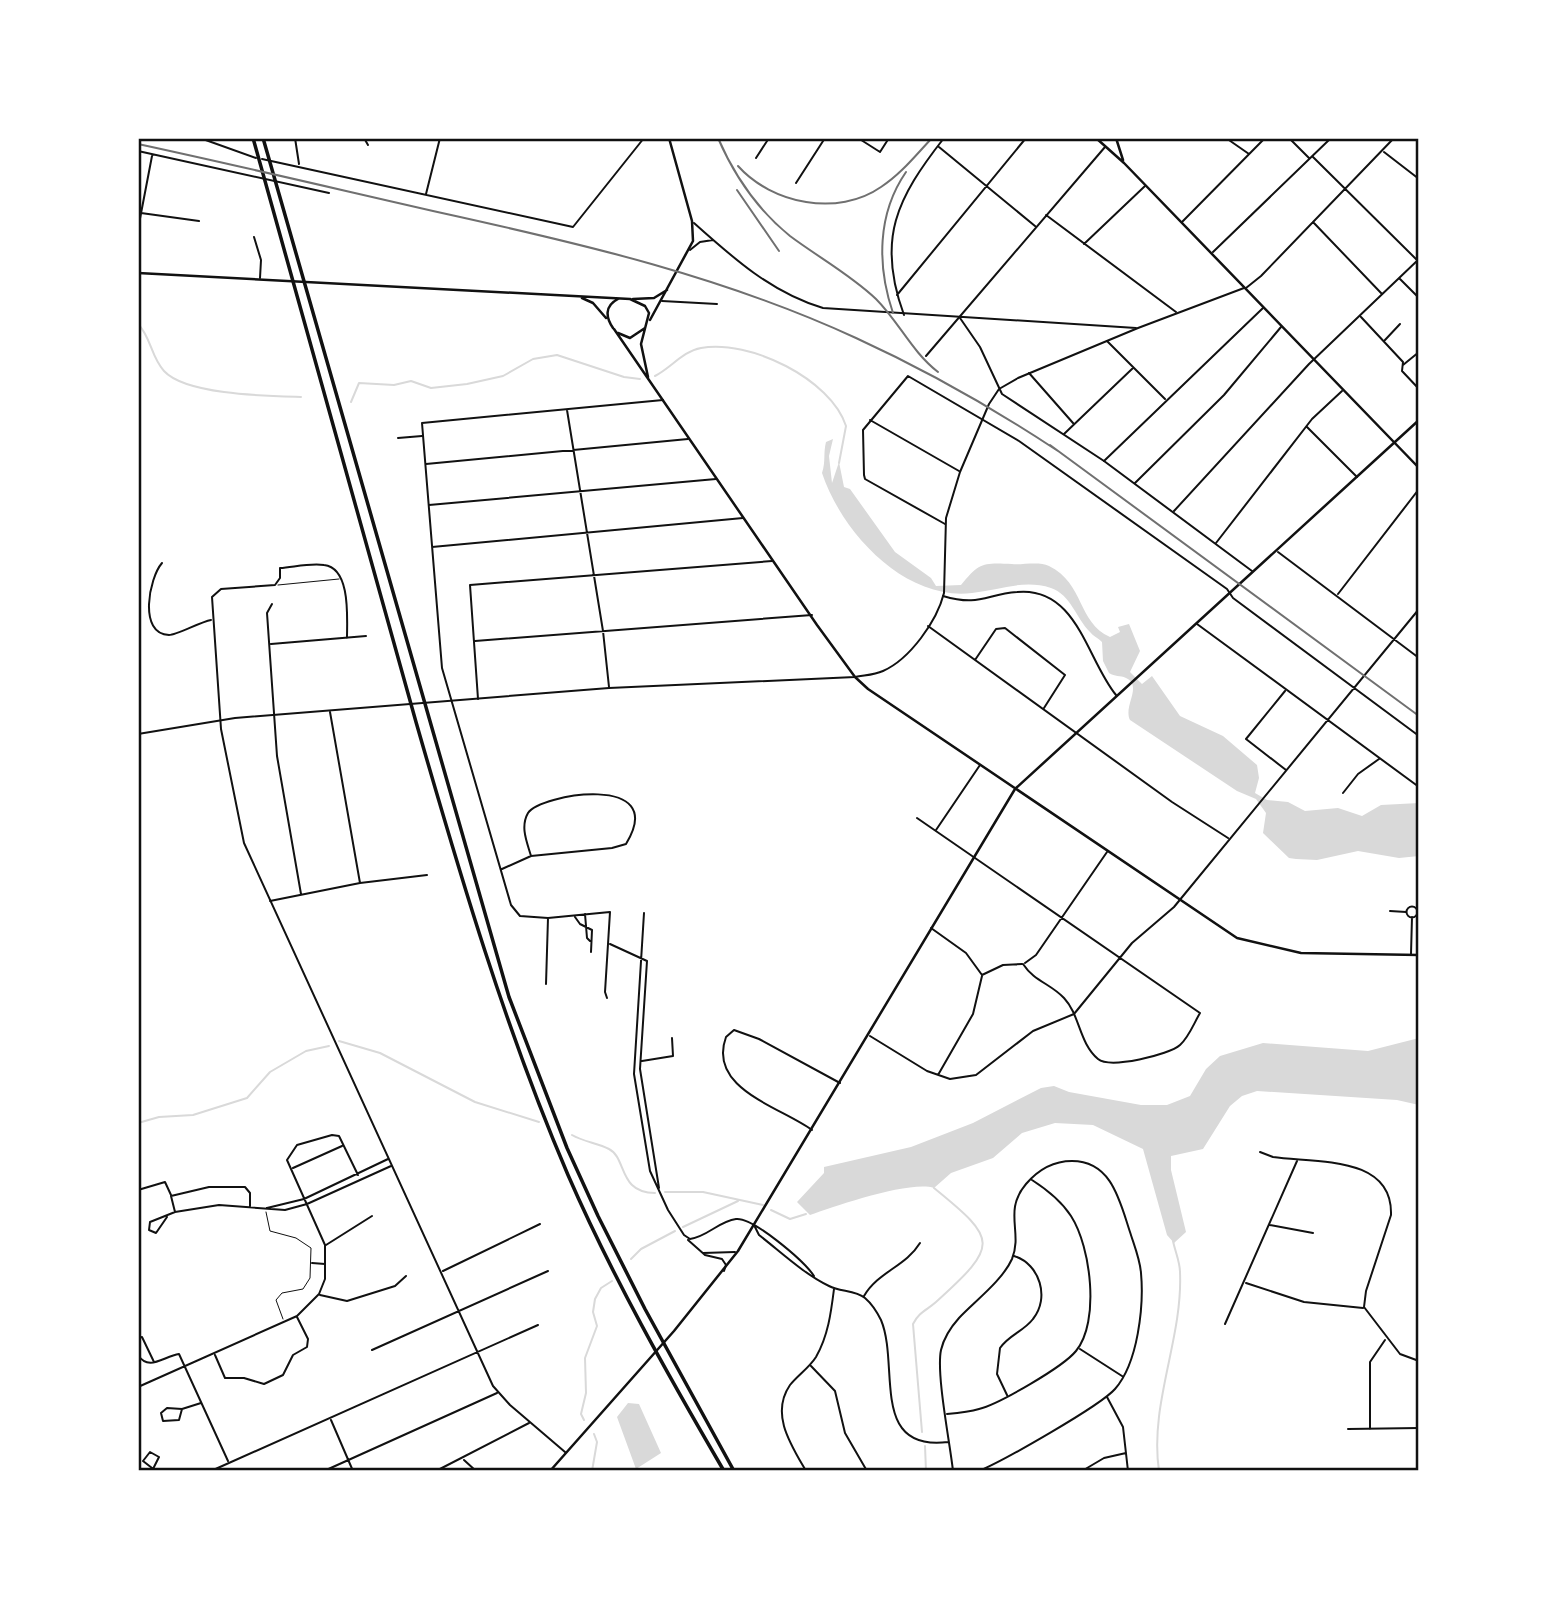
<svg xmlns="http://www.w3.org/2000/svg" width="1557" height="1609" font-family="Poppins,sans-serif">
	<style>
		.water { fill: #d9d9d9 }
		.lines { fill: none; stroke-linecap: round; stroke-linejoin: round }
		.stream { stroke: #d9d9d9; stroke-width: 2 }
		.service { stroke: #111; stroke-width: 1 }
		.minor { stroke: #111; stroke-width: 2 }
		.tertiary { stroke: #111; stroke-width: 2 }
		.primary { stroke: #111; stroke-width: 2.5 }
		.motorway { stroke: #111; stroke-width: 3.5 }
		.rail { stroke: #707070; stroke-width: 2 }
		.neatline { fill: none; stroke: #111; stroke-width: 2.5 }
	</style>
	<rect width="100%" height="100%" fill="#fff"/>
	<!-- water -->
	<path class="water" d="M833,439L829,456L832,483L839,462L844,487L850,489L895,552L931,578L936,586L961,585C980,562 983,563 1012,564C1023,565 1039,561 1049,566C1085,584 1077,622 1110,637L1120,632L1118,627L1129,624L1140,651L1130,672L1142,684L1152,676L1180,716L1223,736L1257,765L1259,778L1255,793L1267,800L1288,802L1305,811L1338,808L1362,816L1381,805L1419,803V856L1399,858L1358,851L1317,860L1296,859L1289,858L1263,833L1266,813L1256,799L1237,791L1130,720C1123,706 1143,686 1126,678C1120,675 1115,677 1109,673L1103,661L1102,642C1098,638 1093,636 1090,632C1076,618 1071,595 1051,588C1024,579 999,590 972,593C905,601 842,533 822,473C826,461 823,454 826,442Z
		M1419,1038V1105L1397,1100L1257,1091L1242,1096L1230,1106L1203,1149L1171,1156V1170L1186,1232L1174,1243L1167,1235L1143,1149L1093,1125L1055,1123L1022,1133L993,1158L951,1173L934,1188C911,1180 835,1206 810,1215L797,1202L824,1173V1167L911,1147L973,1123L1041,1088L1054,1086L1069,1092L1141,1105H1167L1190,1096L1206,1069L1220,1056L1263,1043L1368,1051Z
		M628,1403L639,1404L661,1453L636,1469L617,1417Z"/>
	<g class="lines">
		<!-- stream -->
		<path class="stream" d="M138,324C151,337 151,357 164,371C186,395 268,396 301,397
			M655,376C671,368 683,351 701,348C749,339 831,379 846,426L839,463
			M351,402L359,383L394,385L411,381L431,388L467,384L503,376L533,359L557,355L624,377L640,379
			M339,1041L380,1053L475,1102L539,1122
			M138,1123L159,1117L193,1115L247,1098L270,1072L306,1051L329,1046
			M572,1135C584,1142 598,1143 609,1149C627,1158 618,1193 655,1193
			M665,1192H703L763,1205
			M771,1210L790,1219L806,1214
			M683,1227L738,1201
			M631,1259L641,1249L675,1231
			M584,1420L581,1414L586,1393L585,1358L597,1326L593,1312L595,1299L601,1288L612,1281
			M922,1432L913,1324C919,1312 927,1310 936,1302C999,1245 998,1240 934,1188
			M925,1446L926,1471
			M592,1471L597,1442L594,1434
			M1159,1471C1149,1404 1183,1339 1180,1272C1180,1262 1175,1251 1173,1241"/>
		<!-- service -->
		<path class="service" d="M278,585L339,579
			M266,1212L270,1231L296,1238L311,1248L310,1278L303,1289L282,1293L276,1300L283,1319"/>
		<!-- minor -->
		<path class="minor" d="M200,138L256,158
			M295,138L299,164
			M364,138L368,145
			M858,138L880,152L889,138
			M1226,138L1249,154
			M1289,138L1309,158
			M939,147L1035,226
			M138,151L329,193
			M1384,152L1419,179
			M1313,157L1419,262
			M756,158L769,138
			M262,159L573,227L644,138
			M796,183L825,138
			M426,194L440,138
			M141,213L199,221
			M1046,215L1176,312
			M1182,222L1265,138
			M1313,222L1382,294
			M138,229L152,156
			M254,237L261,260L260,278
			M1084,244L1145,186
			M1213,252L1331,138
			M1400,279L1419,298
			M1246,288L1261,276L1394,138
			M897,295L1026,138
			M662,301L717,304
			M904,315C876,239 897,198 944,138
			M1361,317L1403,362L1402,371L1419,389
			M1385,340L1400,324
			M1107,341L1165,399
			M926,356L1105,147
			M1403,365L1419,352
			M1029,373L1073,423
			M567,410L603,631L609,687
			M870,420L959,471
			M1307,427L1357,477
			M1064,434L1133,368
			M398,438L422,436
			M1104,461L1263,308
			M426,464L688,439
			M1135,483L1224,395L1281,327
			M429,505L716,479
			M1174,511L1309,364L1419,259
			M945,524L865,479L864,475L863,430L908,376L1019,441L1227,589L1233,598L1419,736
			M1216,543L1312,419L1342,391
			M432,547L743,518
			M1278,552L1419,658
			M162,563C149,578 138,634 169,635C177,635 200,622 211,620
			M1338,594L1419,489
			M943,596C980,607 986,594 1017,592C1077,586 1087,660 1116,695
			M272,604L267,613L277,756L301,894
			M1197,624L1419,787
			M928,626L1172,802L1228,838
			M347,638C347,618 351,568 324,565C310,563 294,567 280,568V578L275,585L221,589L212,597L221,729L244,843L493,1386L510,1405L565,1452
			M475,641L812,615
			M271,644L366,636
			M975,660L996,629L1005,628L1065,675L1044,708
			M1285,691L1246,739L1286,770
			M478,699L470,585L772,561
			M330,712L360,883
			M1343,793L1358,774L1379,759
			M917,818L1200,1013C1194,1023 1189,1037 1180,1045C1169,1055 1110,1069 1098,1059C1079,1043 1080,1015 1064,998C1051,984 1034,981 1023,964
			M936,830L980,765
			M502,869L531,856L612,848L626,844C670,772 540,794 528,813C520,827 527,842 531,856
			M270,901L360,883L427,875
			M1406.5 912a5.5 5.5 0 1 1 11 0a5.5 5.5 0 1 1-11 0Z
			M1390,911L1406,912
			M644,913L634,1074L650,1171L668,1210L684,1235L690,1239C707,1237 719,1221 736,1219C753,1217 804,1261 814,1276
			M585,914L587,938L590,941
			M575,917L580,924L592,930L591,952
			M931,928L966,953L982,975L1003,965L1022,964
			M610,944L647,961L640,1069L659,1188
			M1411,954L1412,917
			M1025,963L1036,955L1107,852
			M546,984L548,918
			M607,998L605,992L610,912L548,918L520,916L511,905L442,668L422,423L663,400
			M870,1036L927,1071L950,1079L976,1075L1033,1031L1074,1014L1132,943L1174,907L1419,609
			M642,1061L673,1056L672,1038
			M938,1075L973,1014L982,976
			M812,1130C781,1107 707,1089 726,1037L734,1030L759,1039L840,1083
			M1260,1152L1273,1157C1316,1163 1393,1155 1391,1215L1366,1291L1364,1307L1400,1354L1419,1361
			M293,1168L342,1146
			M138,1190L165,1182L171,1195
			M267,1208L304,1199L388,1159
			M175,1212L171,1196L209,1187H245L250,1193V1206
			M167,1217L156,1233L149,1230L150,1222L175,1212L219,1205L285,1210L307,1204L391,1166
			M1270,1225L1313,1233
			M755,1227L759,1235C781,1252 804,1274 829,1286C840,1292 855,1290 865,1298C872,1304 877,1312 881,1320C900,1365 869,1452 948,1442
			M688,1240L705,1255L722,1259L726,1265L724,1271
			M326,1245L372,1216
			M703,1253L735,1252
			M312,1263L325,1264
			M443,1271L540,1224
			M1246,1283L1304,1302L1363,1308
			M320,1295L347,1301L395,1286L406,1276
			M864,1296C878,1272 906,1266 920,1243
			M1225,1324L1297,1161
			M138,1338L142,1337L154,1362
			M1080,1349L1122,1376
			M372,1350L548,1271
			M138,1355C149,1372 164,1356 179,1354L228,1461
			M215,1355L225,1378H244L264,1384L283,1375L293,1355L307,1347L308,1339L297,1317
			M811,1366L835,1391L845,1433L867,1471
			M138,1387L297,1316L319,1294L325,1279V1245L287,1160L297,1145L332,1135L339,1136L358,1175
			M1007,1395L997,1374L1000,1348C1009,1335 1024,1331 1033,1319C1050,1298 1040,1264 1014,1256
			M1107,1397L1123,1427L1128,1471
			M182,1409L179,1420L163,1421L161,1413L167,1408L182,1409L201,1403
			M947,1414C958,1413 969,1412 979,1409C999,1404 1063,1367 1076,1351C1100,1322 1091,1247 1071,1216C1062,1202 1046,1189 1032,1180
			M331,1420L353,1471
			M1348,1429L1419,1428
			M1370,1429V1362L1385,1340
			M464,1460L476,1471
			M152,1468L143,1461L150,1452L159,1457L152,1471
			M199,1471H206
			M211,1471L538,1325
			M324,1471L497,1393
			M436,1471L529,1423
			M806,1471C791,1445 770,1414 790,1385C798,1375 809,1368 816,1357C828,1336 831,1313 834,1289
			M953,1471C950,1443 936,1374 941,1350C944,1337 950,1328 959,1318C975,1301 1002,1281 1012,1259C1023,1232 1003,1211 1026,1184C1038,1170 1053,1161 1072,1161C1112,1161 1120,1202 1130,1232C1134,1245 1140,1259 1141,1273C1144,1306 1138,1363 1115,1389C1100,1406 1003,1461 979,1471
			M1082,1471L1104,1458L1126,1453"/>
		<!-- tertiary -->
		<path class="tertiary" d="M694,223C733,258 772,293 823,308L1136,328
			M690,250L700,242L713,240
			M960,318L980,347L1002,394L1104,461L1252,571
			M138,734L235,718L609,688L855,677C865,675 874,675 883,671C910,659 937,621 944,593L946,518L960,472L989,404L999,389L1018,378L1138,328L1244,288"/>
		<!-- primary -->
		<path class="primary" d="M1096,138L1124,163L1419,468
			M1116,138L1123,160
			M138,273L630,299L645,306L649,313L641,344L648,377
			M582,298L593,303L606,318
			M633,299L654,298L667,290
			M650,320L693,241L692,221L669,138
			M613,328C606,318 604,306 618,299
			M614,329L817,625L855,677L868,689L1237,938L1301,953L1419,955
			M618,333L630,338L645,328
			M550,1471L674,1331L738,1251L1015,789L1419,420"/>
		<!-- motorway -->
		<path class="motorway" d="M253,138C308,332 361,528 416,722C460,875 505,1028 568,1175C612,1276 668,1375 724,1471
			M263,138L509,997L567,1148L598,1216L645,1309L734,1471"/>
		<!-- rail -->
		<path class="rail" d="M718,138C734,175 758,210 790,236C818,257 851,275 876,299C899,322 912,352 938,372
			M138,144C240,166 341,190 442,213C583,244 724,277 856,338C926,370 993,408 1058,451
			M738,166C772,204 838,217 881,187C901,174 916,155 932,138
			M737,190L779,251
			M893,313C877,266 877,214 906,172
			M1050,445L1419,716"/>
	</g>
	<!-- border -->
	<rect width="1557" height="1609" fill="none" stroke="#ffffff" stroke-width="280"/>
	<rect x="140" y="140" width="1277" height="1329" class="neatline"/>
</svg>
